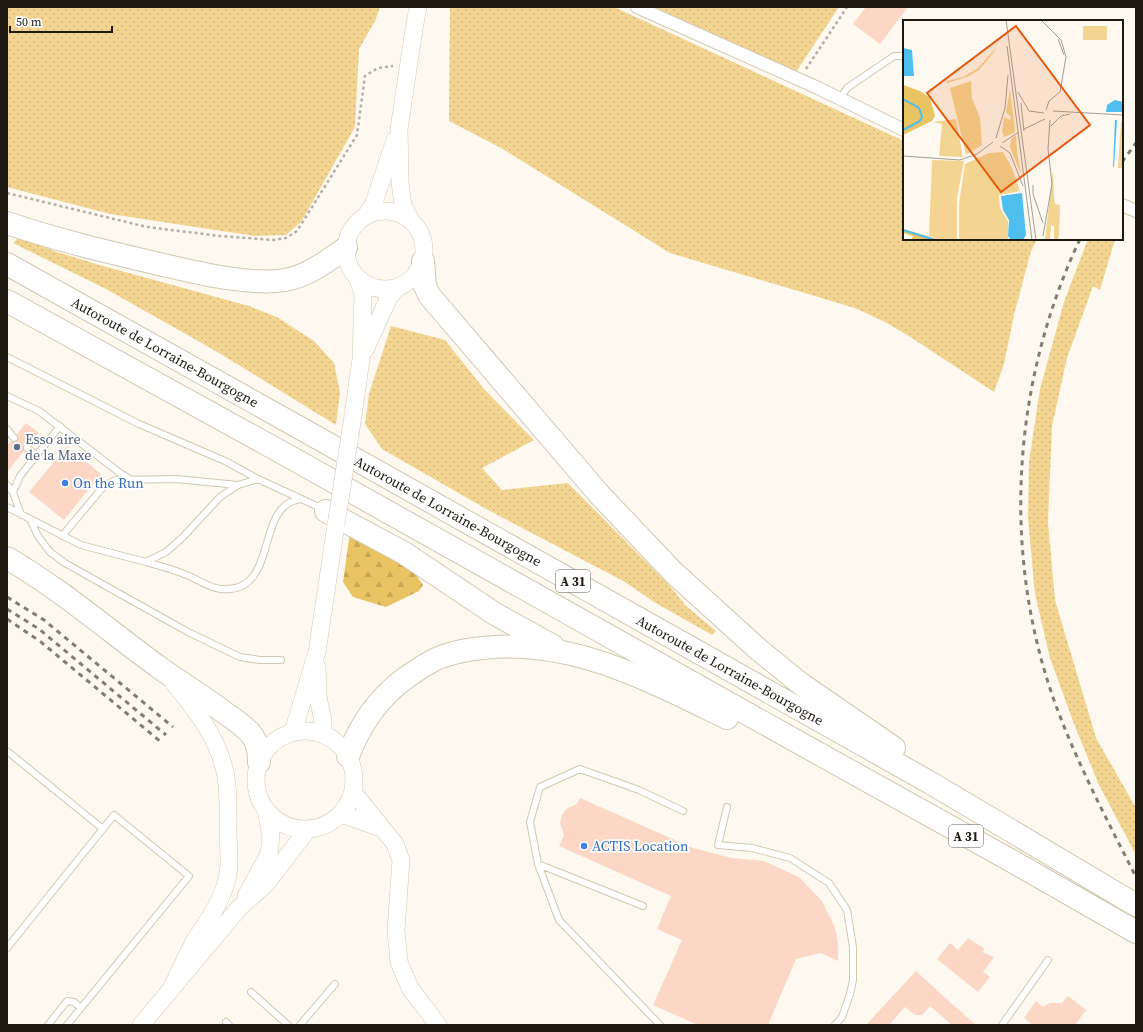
<svg xmlns="http://www.w3.org/2000/svg" width="1143" height="1032" font-family="'Source Serif 4',serif">
	<style>
		.grass { fill: url(#grass-dots) }
		.forest { fill: url(#forest-firs) }
		.building { fill: #fdd7c5 }
		.lines { fill: none; stroke-linecap: round; stroke-linejoin: round }
		.lane-casing { stroke: #d2c8b2; stroke-width: 8 }
		.street-casing { stroke: #d2c8b2; stroke-width: 14 }
		.secondary-casing { stroke: #d2c8b2; stroke-width: 18 }
		.highway-casing { stroke: #d2c8b2; stroke-width: 24 }
		.path { stroke: #b4b0a7; stroke-width: 2.5; stroke-dasharray: 3 3; stroke-linecap: butt }
		.lane { stroke: #fff; stroke-width: 6 }
		.street { stroke: #fff; stroke-width: 12 }
		.secondary { stroke: #fff; stroke-width: 17 }
		.highway { stroke: #fff; stroke-width: 22 }
		.rail { stroke: #827e75; stroke-width: 3; stroke-dasharray: 5 5; stroke-linecap: butt }
		.secondary-bridge-casing { stroke: #d2c8b2; stroke-width: 18; stroke-linecap: butt }
		.secondary-bridge { stroke: #fff; stroke-width: 17 }
		.service-dot { fill: #5c6f8a; stroke: #fff; stroke-width: 1.5 }
		.shop-dot { fill: #3f7fe0; stroke: #fff; stroke-width: 1.5 }
		.labels { text-anchor: middle; stroke-width: 3.5; stroke-linejoin: round; paint-order: stroke }
		.shield { fill: #fff; stroke: #615e58; stroke-width: 1 }
		.shield-label { font-size: 13px; font-weight: bold; fill: #1d1911 }
		.street-label { font-size: 14px; fill: #1d1911; stroke: #fff }
		.service-label { font-size: 14px; fill: #4e5e75; stroke: #fff; text-anchor: start }
		.shop-label { font-size: 14px; fill: #366cbe; stroke: #fff; text-anchor: start }
		.inset-river { fill: none; stroke: #4ebeef; stroke-width: 2 }
		.inset-road { fill: none; stroke: #a39f97; stroke-width: 1 }
		.view { fill: #e8590c; fill-opacity: 0.15; stroke: #e8590c; stroke-width: 2 }
		.inset-edge { fill: none; stroke: #1d1911; stroke-width: 2 }
	</style>
	<defs>
		<pattern id="grass-dots" width="8" height="8" patternUnits="userSpaceOnUse"><rect width="8" height="8" fill="#f3d591"/><path d="M2 2h.1M6 6h.1" fill="none" stroke="#d0b67c" stroke-width="1.8" stroke-linecap="round"/></pattern>
		<pattern id="forest-firs" width="22" height="20" patternUnits="userSpaceOnUse"><rect width="22" height="20" fill="#eac363"/><path d="M5 1l3.5 6h-7zM16 11l3.5 6h-7z" fill="#c8a755"/></pattern>
	</defs>
	<rect width="100%" height="100%" fill="#fdf9f0"/>
	<!-- grass -->
	<path class="grass" d="M7,7H380L375,21L359,49L355,127L301,222L286,235L255,236L110,214L7,187Z
		M450,7H614L904,141V239H1037L1031,251L1014,315L1004,364L994,392L912,338L885,322L855,308L670,253L501,148L449,121Z
		M654,7H839L796,72Z
		M19,237L57,252L96,264L249,306L277,317L314,341L334,363L340,392L336,425L214,350L106,289L13,243Z
		M1088,239H1115L1100,290L1093,286L1067,358L1052,426L1048,522L1055,600L1096,738L1136,808V855L1099,785L1074,724L1050,658L1035,594L1028,518L1029,462L1040,389L1064,302Z
		M391,326L445,340L484,389L534,440L482,468L502,490L568,483L670,586L686,606L716,631L712,635L654,602L625,582L488,510L382,449L365,424L369,394Z"/>
	<!-- forest -->
	<path class="forest" d="M350,532L410,566L423,585L419,591L386,607L353,597L343,582Z"/>
	<!-- building -->
	<path class="building" d="M866,7H908L880,44L853,24Z
		M26,423L39,433L30,444H27L24,445L23,448L24,451L7,472V446L11,441L14,442L17,441L18,438L17,434Z
		M67,446L101,474L64,520L29,492Z
		M580,798L693,848L732,858L764,861L799,877L822,901L834,925L838,942V961L821,953L796,959L768,1025H698L653,1005L682,940L657,929L671,896L559,846L564,835L560,823L562,815L566,809L577,804Z
		M968,938L985,949L982,952L994,957L983,972L990,977L978,992L937,959L950,943L958,950Z
		M916,971L952,1004L976,1025H952L930,1006L922,1015H915L905,1007L889,1025H866Z
		M1068,996L1086,1010L1075,1025H1033L1024,1018L1036,1001L1043,1007L1050,1003H1062Z"/>
	<g class="lines">
		<defs>
			<path id="lane" d="M840,99L847,88L894,56H904
				M7,357L139,424L225,461L258,479L323,509
				M7,396L39,411L120,473L130,479
				M7,429L14,438
				M27,448L36,455
				M7,485L13,492L21,515
				M13,492L20,476L60,426
				M7,507L81,545L146,562L166,552L183,537L220,497L238,485L258,479
				M30,519L38,536L50,552L65,563L113,590L188,632L240,657L260,660H281
				M62,536L104,486L116,480L176,479L238,485
				M146,562C159,566 172,569 184,574C196,578 208,588 221,589C275,594 258,520 289,503C292,501 297,500 301,499
				M7,751L103,829
				M727,807L718,845L752,848L790,858L829,883L847,910L853,947V980L850,994L842,1017L835,1025
				M538,864L643,906
				M7,948L114,815L189,876L67,1025
				M251,992L288,1025
				M226,1022L229,1025
				M48,1025L67,1001L74,1002L81,1008
				M300,1025L335,984
				M660,1025L559,920L538,864L530,822L540,787L580,769L639,790L683,811
				M1002,1025L1048,960"/>
			<path id="street" d="M637,7L818,88L904,130
				M1122,205L1136,211"/>
			<path id="secondary" d="M346 250a39 39 0 1 1 78 0a39 39 0 1 1-78 0Z
				M367,214L374,203L395,140
				M410,219L403,205L400,182L399,129L414,29L418,7
				M365,350L389,297L397,288
				M353,416L361,359L363,294L358,279
				M317,667L318,696L323,722V734
				M256 780a49 49 0 1 1 98 0a49 49 0 1 1-98 0Z
				M293,732L317,652L336,525
				M353,792L395,844L401,860L396,930L399,962L410,988L438,1025
				M341,814L381,828
				M246,896L269,854L271,835L266,810
				M171,989C179,973 186,957 194,942C205,924 217,910 224,889C231,872 229,853 228,835C228,816 229,796 226,777C220,740 196,710 173,682
				M141,1025L240,907L266,884L308,829"/>
			<path id="highway" d="M7,223C57,240 108,252 159,264C195,272 248,286 285,280C308,276 327,261 346,248
				M423,261L425,286L429,295L599,494L673,572L759,650L801,684L894,748
				M7,264L300,428L929,782L1136,905
				M7,301L290,457L796,741L1010,860L1136,932
				M326,511L404,553L495,614L553,646
				M7,558C62,590 109,631 160,668C181,683 204,697 225,713C234,719 244,726 251,734C258,743 259,751 259,762
				M348,756C360,725 380,696 407,677C420,668 433,659 447,655C459,651 471,649 483,648C571,638 651,681 727,718"/>
		</defs>
		<!-- lane casing -->
		<use href="#lane" class="lane-casing"/>
		<!-- street casing -->
		<use href="#street" class="street-casing"/>
		<!-- secondary casing -->
		<use href="#secondary" class="secondary-casing"/>
		<!-- highway casing -->
		<use href="#highway" class="highway-casing"/>
		<!-- path -->
		<path class="path" d="M806,69L847,7
			M7,193L147,227L220,236L274,240L286,238L297,231L357,135L365,76L378,68L393,66"/>
		<!-- lane -->
		<use href="#lane" class="lane"/>
		<!-- street -->
		<use href="#street" class="street"/>
		<!-- secondary -->
		<use href="#secondary" class="secondary"/>
		<!-- highway -->
		<use href="#highway" class="highway"/>
		<!-- rail -->
		<path class="rail" d="M1122,162L1136,143
			M1080,239C1012,383 1001,553 1055,703C1077,763 1107,820 1136,877
			M7,597L44,620L173,727
			M7,609L39,629L166,735
			M7,619L41,642L161,742"/>
		<defs>
			<path id="secondary-bridge" d="M336,525L353,416"/>
		</defs>
		<!-- secondary-bridge casing -->
		<use href="#secondary-bridge" class="secondary-bridge-casing"/>
		<!-- secondary-bridge -->
		<use href="#secondary-bridge" class="secondary-bridge"/>
	</g>
	<!-- markers -->
	<circle class="service-dot" cx="17" cy="447" r="4"/>
	<g class="shop-dot">
		<circle cx="65" cy="483" r="4"/>
		<circle cx="584" cy="846" r="4"/>
	</g>
	<g class="labels">
		<!-- shield labels -->
		<g class="shield">
			<rect x="556" y="570" width="34" height="22" rx="3"/>
			<rect x="949" y="825" width="34" height="22" rx="3"/>
		</g>
		<g class="shield-label">
			<text x="573" y="586">A 31</text>
			<text x="966" y="841">A 31</text>
		</g>
		<!-- street labels -->
		<g class="street-label">
			<text transform="translate(165 352) rotate(29)" y="5">Autoroute de Lorraine-Bourgogne</text>
			<text transform="translate(448 511) rotate(29)" y="5">Autoroute de Lorraine-Bourgogne</text>
			<text transform="translate(730 670) rotate(29)" y="5">Autoroute de Lorraine-Bourgogne</text>
		</g>
		<!-- service labels -->
		<g class="service-label">
			<text x="25" y="444">Esso aire<tspan x="25" dy="16">de la Maxe</tspan></text>
		</g>
		<!-- shop labels -->
		<g class="shop-label">
			<text x="73" y="488">On the Run</text>
			<text x="592" y="851">ACTIS Location</text>
		</g>
	</g>
	<!-- overview -->
	<g transform="translate(903 20)">
		<rect width="220" height="220" fill="#fdf9f0"/>
		<path d="M98,15L91,32L76,50L64,57L44,63V61L60,57L75,48L91,30ZM68,61L69,78L77,98L79,125L63,135L47,68ZM107,69L112,110L111,113L101,117L99,111L101,97L107,100L108,97L103,92ZM53,99L60,137L36,136L39,104L30,102ZM220,100V148H215L218,102ZM113,115L114,131L118,155L107,127L108,119ZM100,132L109,148L117,171L96,175L97,188L105,201V220H56V184L62,144L86,133ZM29,140L61,141L54,178V220H38L26,216ZM150,149L151,179L152,184L157,185L156,214L155,220H151V206L148,205L147,220H142Z" fill="#f3d591"/>
		<path d="M0,65L17,71L27,78L32,96L29,101L0,115ZM0,209L4,210L37,220H1L9,219L10,216L0,213Z" fill="#eac363"/>
		<path d="M180,6H204V20H180Z" fill="#f3d591"/>
		<path d="M0,28L9,30L11,56H0ZM212,80L220,82V92H203L204,85ZM212,100H214L211,147H210ZM119,173L123,215L120,220H108L105,216L106,200L100,190L98,176Z" fill="#4ebeef"/>
		<path class="inset-river" d="M0,79L16,88L19,97L17,101L0,110M0,210L32,220"/>
		<path class="inset-road" d="M103,0L133,220M138,0L158,20L163,37L157,72L146,81L143,90M155,19L161,35M104,26L129,220M115,72L126,91L141,93M118,83L121,111M150,91L220,95M148,106L158,96L167,94M121,109L142,99M93,118L102,88L105,55M99,123L116,112M97,126L107,133L120,166M0,136L57,140L74,134L90,122M130,165V174L140,203M140,216L149,164L145,129L147,100"/>
		<path class="view" d="M113,6L187,105L98,172L24,73Z"/>
		<rect width="220" height="220" class="inset-edge"/>
	</g>
	<!-- border -->
	<rect width="1143" height="1032" fill="none" stroke="#1d1911" stroke-width="16"/>
	<!-- scale -->
	<path d="M10 26v6h102v-6" fill="none" stroke="#1d1911" stroke-width="2"/>
	<text x="16" y="26" font-size="12" fill="#1d1911" stroke="#ffffff" stroke-width="3" paint-order="stroke">50 m</text>
</svg>
